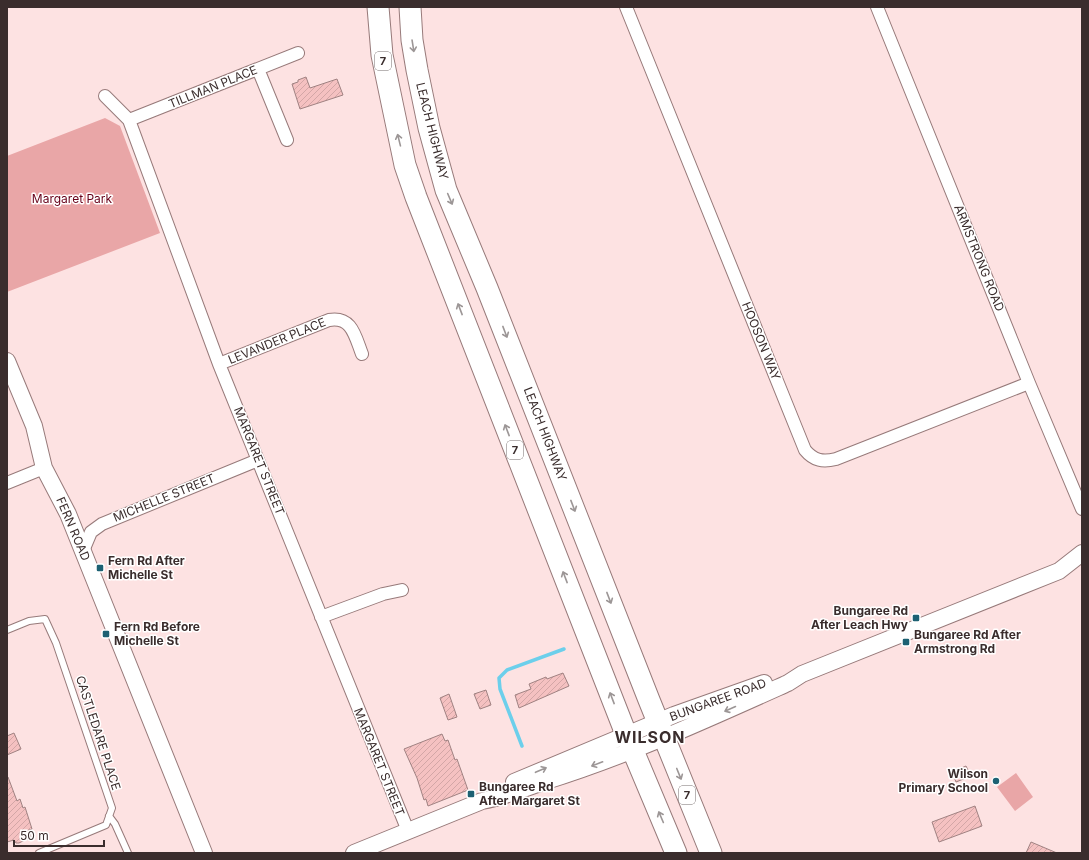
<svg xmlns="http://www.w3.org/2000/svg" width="1089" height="860" font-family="Inter,sans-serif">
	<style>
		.green { fill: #e9a6a7 }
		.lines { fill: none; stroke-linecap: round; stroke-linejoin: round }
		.stream { stroke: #6ccfeb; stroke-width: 3.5 }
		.building { fill: url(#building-hatch); stroke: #a08282 }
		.lane-casing { stroke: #977a7a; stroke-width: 8 }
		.street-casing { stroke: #977a7a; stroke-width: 14 }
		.secondary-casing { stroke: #977a7a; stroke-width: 18 }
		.highway-casing { stroke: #977a7a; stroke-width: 23 }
		.lane { stroke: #fff; stroke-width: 6 }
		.street { stroke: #fff; stroke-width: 12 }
		.secondary { stroke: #fff; stroke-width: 16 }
		.highway { stroke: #fff; stroke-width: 21 }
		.oneway { stroke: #9c9696 }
		.poi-dot { fill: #1d6173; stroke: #fff; stroke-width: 1.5 }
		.labels { text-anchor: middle; stroke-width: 3; stroke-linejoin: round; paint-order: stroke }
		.shield { fill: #fff; stroke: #756c6c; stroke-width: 1 }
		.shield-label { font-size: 11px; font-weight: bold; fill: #3a2d2d }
		.street-label { font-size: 12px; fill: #3a2d2d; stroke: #fff }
		.park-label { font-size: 12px; fill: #670019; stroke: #fff }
		.poi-label { font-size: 12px; font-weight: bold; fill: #3a2d2d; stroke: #fff; text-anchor: start }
		.district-label { font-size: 16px; font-weight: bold; letter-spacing: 1px; fill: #3a2d2d; stroke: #fff }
	</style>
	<defs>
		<pattern id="building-hatch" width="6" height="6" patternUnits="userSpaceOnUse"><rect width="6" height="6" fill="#f5c1c1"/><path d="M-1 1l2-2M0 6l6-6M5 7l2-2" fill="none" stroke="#d3a6a6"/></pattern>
	</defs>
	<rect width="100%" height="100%" fill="#fde2e2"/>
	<!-- green -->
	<path class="green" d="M105,118L120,126L160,233L7,292V156Z
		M1016,773L1033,797L1015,811L997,787Z"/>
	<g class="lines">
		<!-- stream -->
		<path class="stream" d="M522,746L500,689L499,678L507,670L564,649"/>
	</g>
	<!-- building -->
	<path class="building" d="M306,77L310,88L337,79L343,95L300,109L292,84L298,82V80Z
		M563,673L569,686L519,708L515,695L531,689L529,684L546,677L547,679Z
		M486,690L491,705L480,709L474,694Z
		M449,694L457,717L448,720L440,698Z
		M14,733L21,749L7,755V736Z
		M442,734L445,741L448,740L455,760L457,759L468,790L428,806L426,799L424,800L417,778L404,749Z
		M966,766L971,776L956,782L952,772Z
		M7,777H8L17,801L20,799L23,808L25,807L32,829L29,830L31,837L19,843H16L14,840L7,842Z
		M975,806L982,826L939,842L932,822Z
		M1031,842L1057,853H1026Z"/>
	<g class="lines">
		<defs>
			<path id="lane" d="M7,630L29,621L45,619L56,643L112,808L106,825L39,853
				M109,816L115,824L128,853"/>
			<path id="street" d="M626,7L805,450C814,461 823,462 836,459L1029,383
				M877,7L1029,383L1082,509
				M258,69L287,140
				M105,96L129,120L219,364L408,831
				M129,120L298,53
				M219,364L329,320C352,316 355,336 362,354
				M7,483L44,468
				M83,551L91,532L102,524L258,460
				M321,617L383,594L402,590"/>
			<path id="secondary" d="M7,361L34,426L44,468L68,514L204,853
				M514,782L674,715L764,683
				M354,853L482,801C503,797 523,789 543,782C627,756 708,719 788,683L802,674L1059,571L1082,553"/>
			<path id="highway" d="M378,7L382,55L405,165L416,197L626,734L676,853
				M410,7L412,40L417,70L429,128L446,190L487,288L649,700L711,853"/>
		</defs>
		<!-- lane casing -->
		<use href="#lane" class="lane-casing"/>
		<!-- street casing -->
		<use href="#street" class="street-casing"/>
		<!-- secondary casing -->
		<use href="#secondary" class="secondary-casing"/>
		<!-- highway casing -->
		<use href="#highway" class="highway-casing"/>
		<!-- lane -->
		<use href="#lane" class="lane"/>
		<!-- street -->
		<use href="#street" class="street"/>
		<!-- secondary -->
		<use href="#secondary" class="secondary"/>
		<!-- highway -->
		<use href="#highway" class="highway"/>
	</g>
	<!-- one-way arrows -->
	<defs><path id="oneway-shaft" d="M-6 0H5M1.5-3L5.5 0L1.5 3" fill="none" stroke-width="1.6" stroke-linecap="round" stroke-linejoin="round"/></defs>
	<g class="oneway">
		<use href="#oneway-shaft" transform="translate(413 46) rotate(81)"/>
		<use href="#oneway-shaft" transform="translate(399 140) rotate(-104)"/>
		<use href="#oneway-shaft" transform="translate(450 199) rotate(67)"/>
		<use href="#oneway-shaft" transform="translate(460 309) rotate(-111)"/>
		<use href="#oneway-shaft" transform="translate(505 332) rotate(69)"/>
		<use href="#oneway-shaft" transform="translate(507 430) rotate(-111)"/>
		<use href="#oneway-shaft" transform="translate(573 506) rotate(69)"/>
		<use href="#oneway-shaft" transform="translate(565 577) rotate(-111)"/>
		<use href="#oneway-shaft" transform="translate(609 598) rotate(69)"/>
		<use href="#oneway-shaft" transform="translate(612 698) rotate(-111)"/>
		<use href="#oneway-shaft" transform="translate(730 709) rotate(156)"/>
		<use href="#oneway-shaft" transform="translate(597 764) rotate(159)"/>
		<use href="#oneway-shaft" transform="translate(541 770) rotate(-23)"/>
		<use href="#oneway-shaft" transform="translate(679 774) rotate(68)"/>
		<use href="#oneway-shaft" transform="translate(661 817) rotate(-113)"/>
	</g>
	<!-- markers -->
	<g class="poi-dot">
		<rect x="96" y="564" width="8" height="8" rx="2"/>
		<rect x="912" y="614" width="8" height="8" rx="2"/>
		<rect x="102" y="630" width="8" height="8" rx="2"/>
		<rect x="902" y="638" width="8" height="8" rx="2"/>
		<circle cx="996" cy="781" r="4"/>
		<rect x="467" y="790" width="8" height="8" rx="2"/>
	</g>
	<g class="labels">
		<!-- shield labels -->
		<g class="shield">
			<rect x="375" y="52" width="16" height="18" rx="3"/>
			<rect x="507" y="441" width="16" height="18" rx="3"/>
			<rect x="679" y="786" width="16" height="18" rx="3"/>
		</g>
		<g class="shield-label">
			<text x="383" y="65">7</text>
			<text x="515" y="454">7</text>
			<text x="687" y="799">7</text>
		</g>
		<!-- street labels -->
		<g class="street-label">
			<text transform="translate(213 87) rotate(-22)" y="4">TILLMAN PLACE</text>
			<text transform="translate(432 131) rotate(76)" y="4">LEACH HIGHWAY</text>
			<text transform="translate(979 258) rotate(68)" y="4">ARMSTRONG ROAD</text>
			<text transform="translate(277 341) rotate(-22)" y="4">LEVANDER PLACE</text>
			<text transform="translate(761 341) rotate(68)" y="4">HOOSON WAY</text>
			<text transform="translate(545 434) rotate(69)" y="4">LEACH HIGHWAY</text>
			<text transform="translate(259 461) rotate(68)" y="4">MARGARET STREET</text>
			<text transform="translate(164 498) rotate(-22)" y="4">MICHELLE STREET</text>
			<text transform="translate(73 529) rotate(67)" y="4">FERN ROAD</text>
			<text transform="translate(718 700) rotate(-20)" y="4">BUNGAREE ROAD</text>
			<text transform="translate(98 733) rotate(72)" y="4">CASTLEDARE PLACE</text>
			<text transform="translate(379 762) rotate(68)" y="4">MARGARET STREET</text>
		</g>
		<!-- park labels -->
		<g class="park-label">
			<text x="72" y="203">Margaret Park</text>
		</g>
		<!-- poi labels -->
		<g class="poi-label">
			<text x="108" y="565">Fern Rd After<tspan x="108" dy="14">Michelle St</tspan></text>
			<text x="908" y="615" text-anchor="end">Bungaree Rd<tspan x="908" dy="14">After Leach Hwy</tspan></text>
			<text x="114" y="631">Fern Rd Before<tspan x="114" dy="14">Michelle St</tspan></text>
			<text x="914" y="639">Bungaree Rd After<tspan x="914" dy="14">Armstrong Rd</tspan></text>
			<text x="988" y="778" text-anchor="end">Wilson<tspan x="988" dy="14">Primary School</tspan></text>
			<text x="479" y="791">Bungaree Rd<tspan x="479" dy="14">After Margaret St</tspan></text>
		</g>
		<!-- district labels -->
		<g class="district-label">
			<text x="650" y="743">WILSON</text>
		</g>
	</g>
	<!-- border -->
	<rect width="1089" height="860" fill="none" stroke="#3a2d2d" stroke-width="16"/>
	<!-- scale -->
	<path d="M14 840v6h90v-6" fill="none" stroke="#3a2d2d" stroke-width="2"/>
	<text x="20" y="840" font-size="12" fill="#3a2d2d" stroke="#ffffff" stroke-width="3" paint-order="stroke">50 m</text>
</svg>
